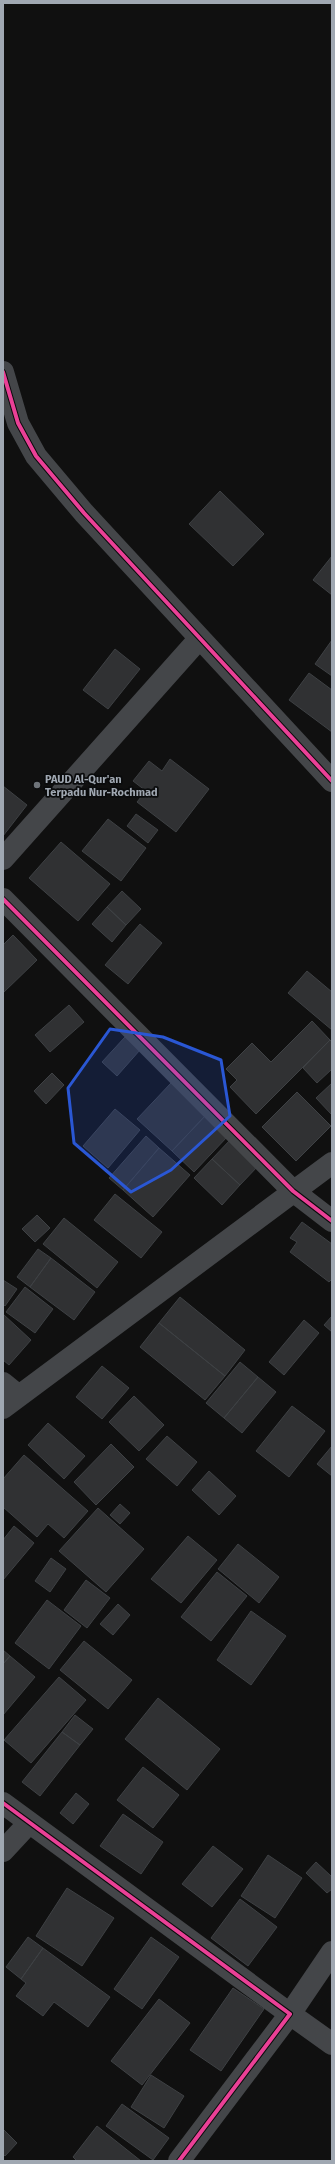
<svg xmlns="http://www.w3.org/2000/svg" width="335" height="2164" font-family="'Fira Sans',sans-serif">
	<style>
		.building { fill: #303133; stroke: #3e4144 }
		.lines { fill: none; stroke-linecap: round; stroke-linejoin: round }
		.minor { stroke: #444649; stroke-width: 22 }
		.cycleway-casing { stroke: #0a0b0c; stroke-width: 6 }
		.cycleway { stroke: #ea4096; stroke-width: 4 }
		.marked { fill: #2a57d4; fill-opacity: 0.2; stroke: #2a57d4; stroke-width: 3; stroke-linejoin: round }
		.poi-dot { fill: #6e7379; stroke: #0a0b0c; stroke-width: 1.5 }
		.labels { text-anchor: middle; stroke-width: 3.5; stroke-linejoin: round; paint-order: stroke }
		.poi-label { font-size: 11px; font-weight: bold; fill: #a0a8b2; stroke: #0a0b0c; text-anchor: start }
	</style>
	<rect width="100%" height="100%" fill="#101010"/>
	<!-- building -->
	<path class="building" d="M220,491L264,534L233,566L189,524Z
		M332,556V595L313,580Z
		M332,640V676L315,664Z
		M115,649L140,669L108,709L83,690Z
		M309,673L332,690V732L289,700Z
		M170,759L209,789L176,832L137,802L146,791L133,781L149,761L162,771Z
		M3,786L27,805L3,836Z
		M136,814L158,830L148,843L127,826Z
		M108,819L146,848L121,881L82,851Z
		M61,842L110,884L78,921L29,878Z
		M122,891L141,909L126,925L107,907Z
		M107,907L126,925L112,942L92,924Z
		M140,924L162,943L128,984L105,965Z
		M13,935L37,960L3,993V945Z
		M307,971L332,992V1030L288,993Z
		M69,1005L84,1022L50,1052L35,1035Z
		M312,1021L330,1040L256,1114L230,1087L237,1080L226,1069L252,1043L271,1062Z
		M125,1037L140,1050L117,1076L102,1062Z
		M330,1040L332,1042V1069L317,1083L303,1068Z
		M52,1073L64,1085L46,1104L34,1091Z
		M171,1083L205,1116L172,1151L137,1119Z
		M332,1083V1115L316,1098Z
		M297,1092L331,1126L296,1161L262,1127Z
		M115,1109L140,1130L108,1168L83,1146Z
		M205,1116L228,1136L194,1172L172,1151Z
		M146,1136L159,1148L123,1190L109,1178Z
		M231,1139L259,1165L240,1185L212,1159Z
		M159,1148L190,1175L153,1217L123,1190Z
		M212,1159L240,1185L222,1205L194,1178Z
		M115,1194L162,1232L141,1258L94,1220Z
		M37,1215L50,1228L35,1242L22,1229Z
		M64,1218L118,1262L97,1288L43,1244Z
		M302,1222L332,1244V1279L329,1282L290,1252L297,1242L290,1238Z
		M38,1249L51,1258L30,1287L17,1277Z
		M51,1258L95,1292L74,1320L30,1287Z
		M3,1280L17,1289L5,1306L3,1304Z
		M25,1287L53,1309L35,1333L6,1312Z
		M180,1297L245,1350L225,1376L159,1323Z
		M3,1314L31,1340L9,1365L3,1360Z
		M332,1316V1332L324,1325Z
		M304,1320L319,1333L284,1375L269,1362Z
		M159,1323L225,1376L205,1400L140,1347Z
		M240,1362L258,1377L224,1418L206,1403Z
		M102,1366L129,1388L102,1419L76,1397Z
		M258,1377L276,1392L242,1433L224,1418Z
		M134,1396L164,1425L139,1451L109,1422Z
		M292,1406L325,1431L289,1477L256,1451Z
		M48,1423L85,1456L64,1479L28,1445Z
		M167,1436L197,1462L177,1486L146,1459Z
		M111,1444L134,1467L96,1505L74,1482Z
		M332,1446V1476L317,1464Z
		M24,1455L88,1511L64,1538L48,1524L37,1537L3,1507V1479Z
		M209,1471L236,1496L219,1515L192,1490Z
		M120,1504L130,1513L120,1524L110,1515Z
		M98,1508L144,1549L106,1592L59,1551Z
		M14,1526L34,1543L3,1580V1540Z
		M188,1536L217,1560L181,1603L151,1579Z
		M238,1544L279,1577L259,1603L218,1569Z
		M51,1558L66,1569L50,1592L35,1581Z
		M217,1572L247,1596L211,1641L181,1617Z
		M86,1580L110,1598L87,1628L64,1610Z
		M47,1600L81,1626L49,1669L15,1643Z
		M118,1604L130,1615L113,1635L100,1624Z
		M251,1611L286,1636L251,1685L217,1660Z
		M84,1641L132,1680L108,1709L60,1670Z
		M3,1650L10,1656L3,1664Z
		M10,1656L35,1677L3,1715V1664Z
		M59,1677L86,1700L31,1763L4,1740Z
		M158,1698L220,1749L187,1790L125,1739Z
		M75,1715L93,1729L80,1745L62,1732Z
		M62,1732L80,1745L40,1796L22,1782Z
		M143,1767L179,1795L153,1828L117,1800Z
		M76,1793L89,1804L73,1824L60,1813Z
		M123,1814L163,1842L141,1874L100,1846Z
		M213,1846L243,1869L212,1907L182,1884Z
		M268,1855L302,1878L275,1918L241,1896Z
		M316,1862L332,1877V1889L327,1893L306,1873Z
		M67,1888L114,1918L82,1966L36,1936Z
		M240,1899L277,1927L248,1966L211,1938Z
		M28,1937L43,1948L21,1979L6,1967Z
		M151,1937L179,1957L142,2009L114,1989Z
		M43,1948L110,1997L88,2027L54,2002L43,2016L16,1996L26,1983L21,1979Z
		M233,1988L264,2009L221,2071L190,2050Z
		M159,1999L190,2023L142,2085L111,2061Z
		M151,2075L184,2096L164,2128L131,2107Z
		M122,2104L169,2138L153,2160L106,2126Z
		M97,2126L141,2161H77L73,2157Z
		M3,2129L17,2143L5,2156L3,2154Z"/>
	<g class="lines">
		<!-- minor -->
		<path class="minor" d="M3,372L18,423L36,456L84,513L332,781
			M3,859L199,639
			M3,899L293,1191L332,1221
			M3,1383L19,1396
			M3,1408L332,1163
			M3,1803L290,2014L179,2161
			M3,1851L29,1823
			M332,1952L290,2014L332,2044"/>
		<defs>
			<path id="cycleway" d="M3,372L18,423L36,456L84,513L332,781
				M3,899L293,1191L332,1221
				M3,1803L290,2014L179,2161"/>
		</defs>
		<!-- cycleway casing -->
		<use href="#cycleway" class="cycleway-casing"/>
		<!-- cycleway -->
		<use href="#cycleway" class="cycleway"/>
	</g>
	<!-- marked area -->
	<path class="marked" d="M110,1029L163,1037L221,1060L230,1116L171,1170L131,1192L74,1143L68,1088Z"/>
	<!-- markers -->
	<circle class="poi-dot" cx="37" cy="785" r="4"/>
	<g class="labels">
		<!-- poi labels -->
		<g class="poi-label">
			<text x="45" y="783">PAUD Al-Qur'an<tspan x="45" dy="13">Terpadu Nur-Rochmad</tspan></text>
		</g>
	</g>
	<!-- border -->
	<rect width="335" height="2164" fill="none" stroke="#a0a8b2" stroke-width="8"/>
</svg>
